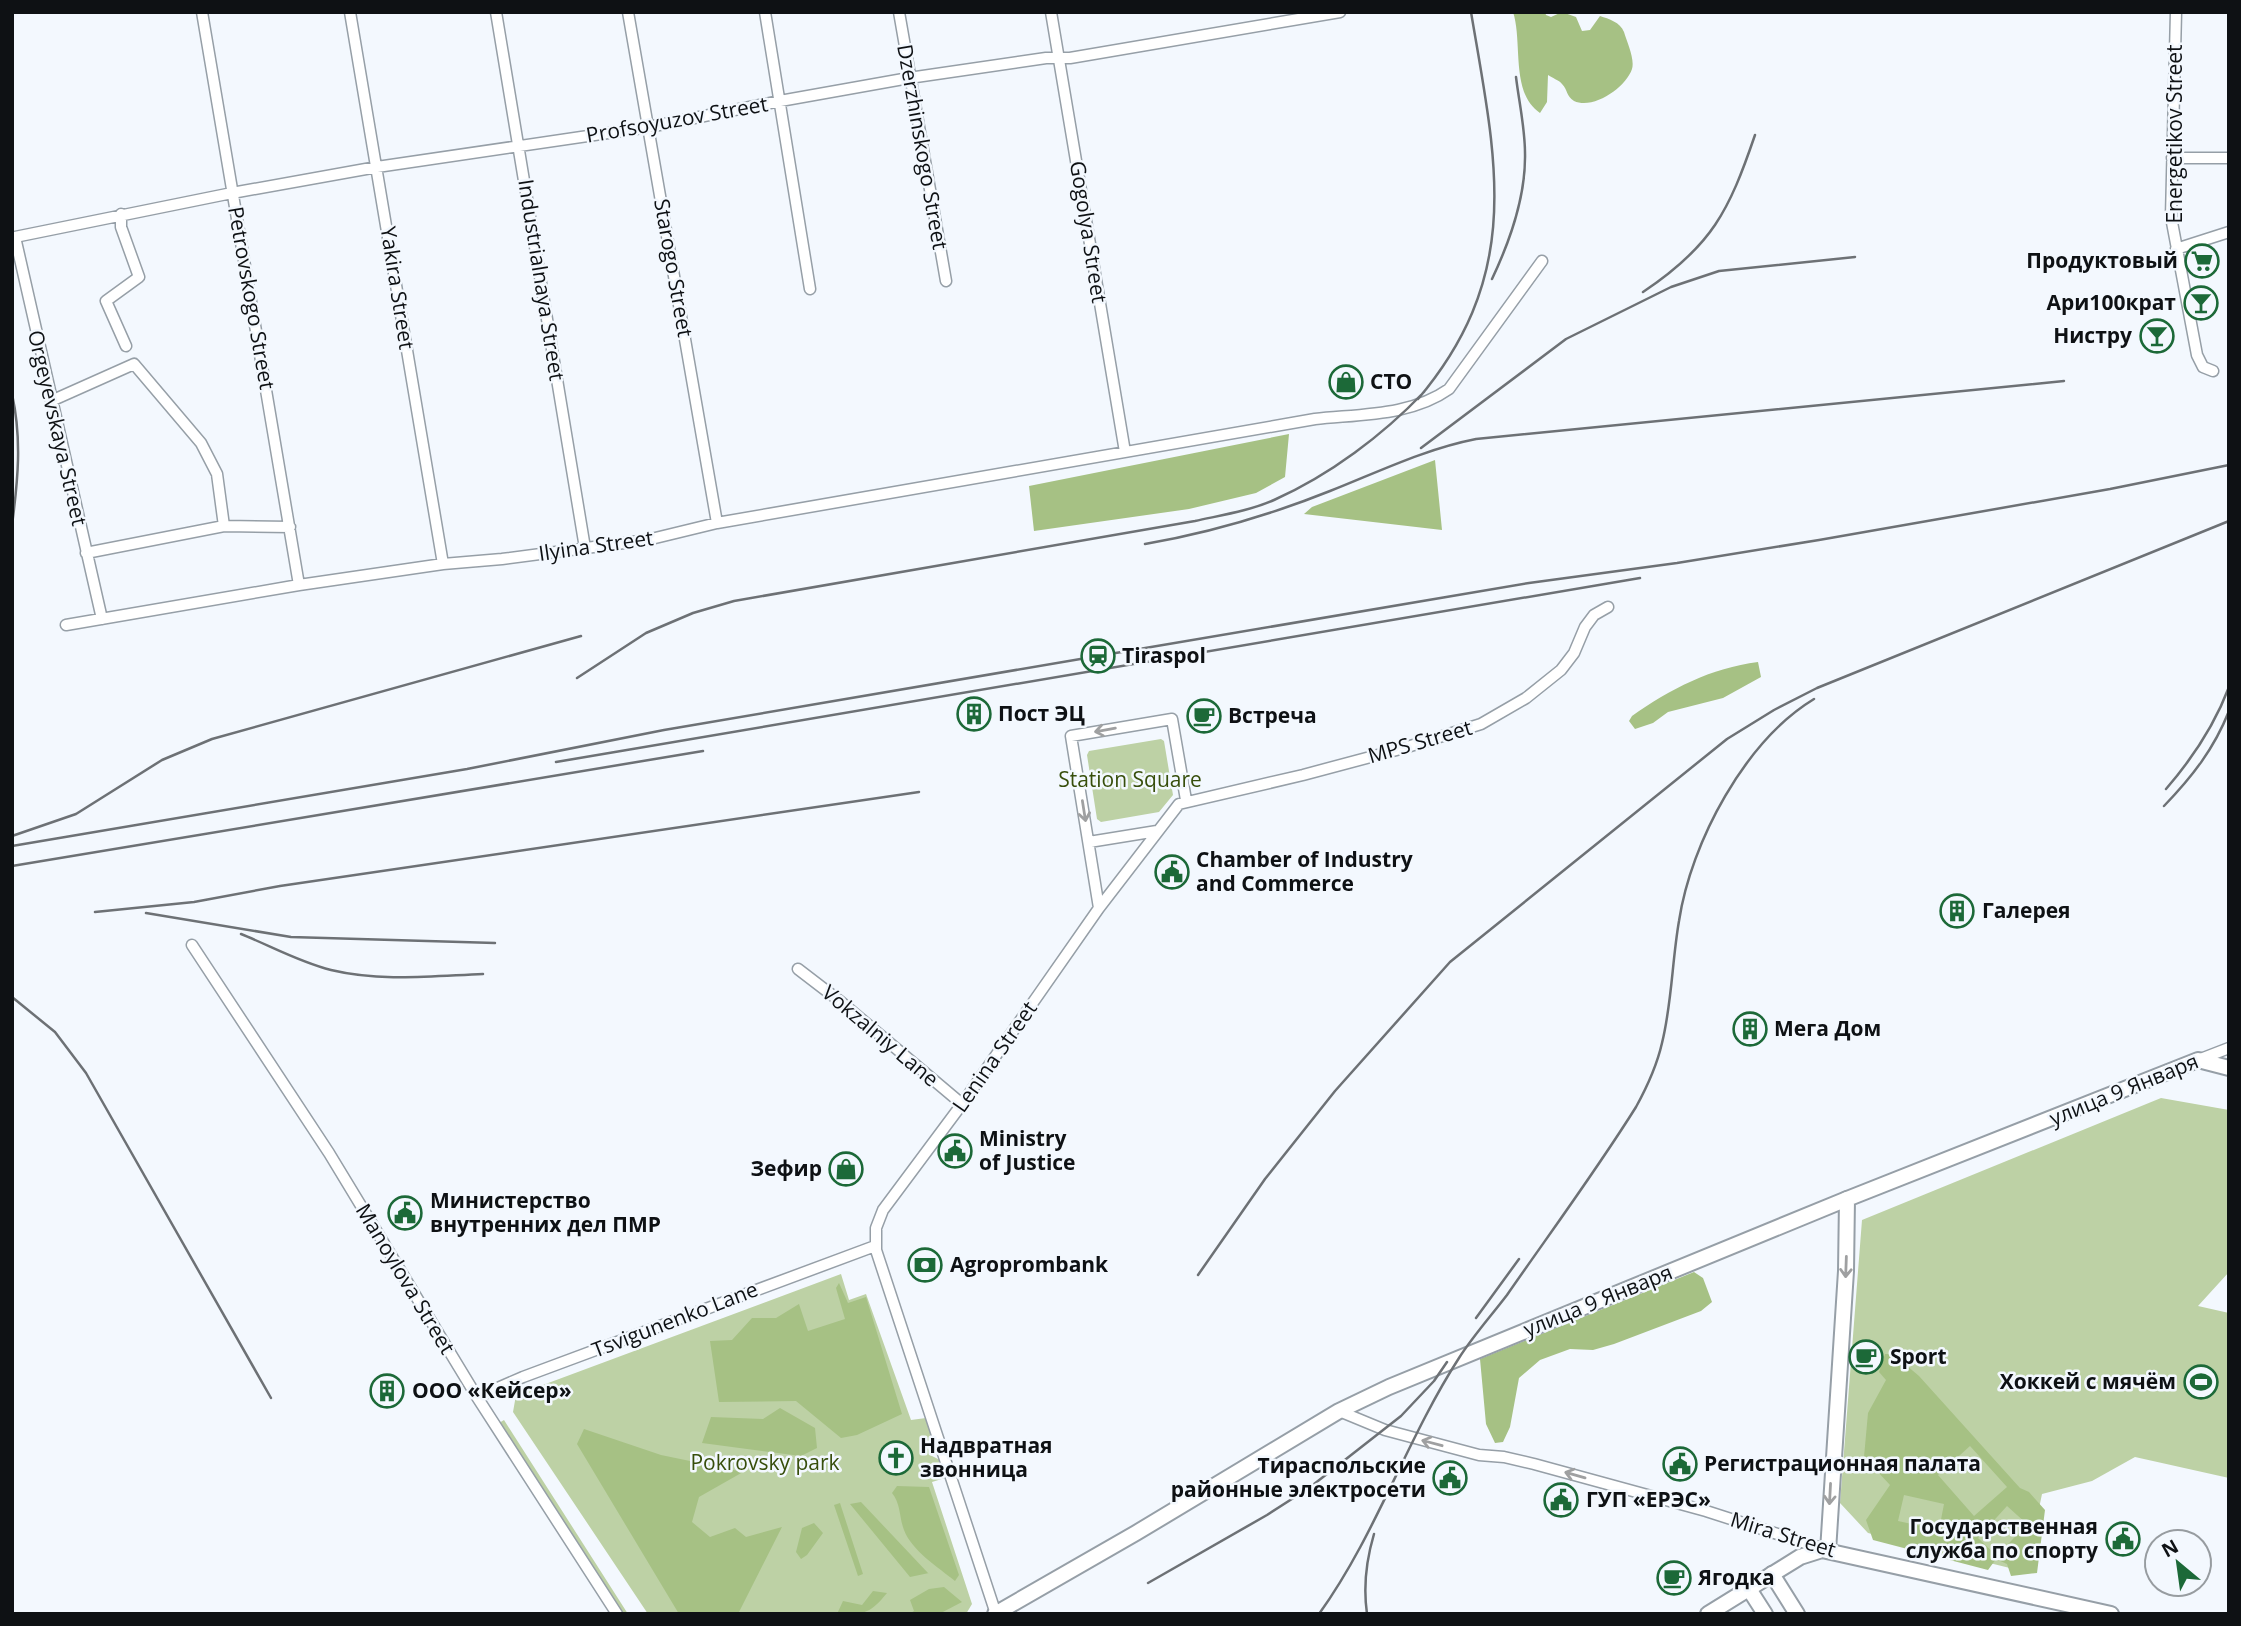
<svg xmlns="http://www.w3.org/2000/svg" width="2241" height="1626" font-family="'Open Sans',sans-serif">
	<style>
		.green { fill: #bdd1a5 }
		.forest { fill: #a6c184; fill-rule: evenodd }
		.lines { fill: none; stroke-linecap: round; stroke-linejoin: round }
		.street-casing { stroke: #969fa7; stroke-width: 13 }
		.secondary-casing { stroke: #969fa7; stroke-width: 18 }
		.primary-casing { stroke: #969fa7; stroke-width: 18 }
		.street { stroke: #fff; stroke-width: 10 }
		.secondary { stroke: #fff; stroke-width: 14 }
		.primary { stroke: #fff; stroke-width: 14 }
		.rail { stroke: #6d7175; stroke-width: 2.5 }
		.oneway { stroke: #9fa0a1 }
		.labels { text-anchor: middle; stroke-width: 5; stroke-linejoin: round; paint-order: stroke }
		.street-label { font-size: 21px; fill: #0e1114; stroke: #f3f8fe }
		.poi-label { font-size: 21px; font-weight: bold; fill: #0e1114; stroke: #f3f8fe; text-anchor: start }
		.park-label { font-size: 21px; fill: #374e0b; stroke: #f3f8fe }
	</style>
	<rect width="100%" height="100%" fill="#f3f8fe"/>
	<!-- green -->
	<path class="green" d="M1161,739L1164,741L1173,795L1159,812L1101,822L1097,819L1087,755L1089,751Z
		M2161,1098L2229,1110V1272L2198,1306L2229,1313V1478L2135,1457L2092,1481L2042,1494L2026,1572L1868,1533L1840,1503L1862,1220Z
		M841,1274L849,1300L866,1294L911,1420L926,1418L933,1441L928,1447L930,1455L940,1460L945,1478L932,1482L972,1604L966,1614H648L513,1412L516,1395Z
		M504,1420L628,1614H622L499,1423Z"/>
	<!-- forest -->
	<path class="forest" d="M1513,12H1545L1546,15L1551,17L1562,12L1576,17L1582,31L1590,30L1600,16C1609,19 1620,22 1624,32C1627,42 1635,59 1632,69C1626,87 1594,110 1574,101C1566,96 1568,90 1562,84C1559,80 1552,78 1548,75L1547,102L1540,113C1510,93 1523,42 1513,12Z
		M1289,434L1285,477L1256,493L1189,509L1034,531L1029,486Z
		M1435,460L1442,530L1304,514L1312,507Z
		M1758,662L1761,677L1723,698L1668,712L1653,723L1635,729L1629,721L1632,716C1670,689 1711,668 1758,662Z
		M1694,1272L1703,1278L1712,1302L1701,1311L1614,1344L1593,1350L1570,1349L1540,1360L1519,1378L1510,1427L1503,1442L1495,1443L1486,1424L1480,1359Z
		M839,1283L848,1303L866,1297L902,1414L857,1435L841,1438L796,1401L719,1402L710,1341L732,1340L752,1318H776L799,1304L808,1331L845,1319L836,1288Z
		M1885,1354H1893L1919,1376L2020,1488L2029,1492L2045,1510L2037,1573L2011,1576L2007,1564L1996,1559L1988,1570L1873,1540L1866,1520L1890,1485L1864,1457L1868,1413L1886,1380L1879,1372ZM1970,1446L2007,1487L1974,1516L1938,1475ZM1904,1495L1944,1504L1939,1530L1898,1521ZM2007,1506L2027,1524L1997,1556L1978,1538Z
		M780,1408L815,1428L817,1448L801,1456L702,1443L711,1417L763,1419Z
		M584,1429L661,1455L743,1472L699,1497L692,1522L710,1537L735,1528L746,1537L782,1527L738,1614H679L577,1444Z
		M897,1486L929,1487L959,1575L955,1581C938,1567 912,1551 904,1530C899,1517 901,1504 892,1493Z
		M861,1502L928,1573H929L910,1577L850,1504Z
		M840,1503L863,1574L858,1576L834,1505Z
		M814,1523L823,1533L807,1555L801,1559L796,1552L802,1528Z
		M944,1587L962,1602L939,1614H909L914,1611L910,1600L929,1589Z
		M873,1591L887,1593C869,1615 864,1614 837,1614L843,1601L862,1605Z"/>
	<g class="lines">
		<defs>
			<path id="street" d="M202,12L299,585
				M350,12L443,564
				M496,12L585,548
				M628,12L717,523
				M765,12L810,289
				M899,12L946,281
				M1051,12L1125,452
				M2176,12L2171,217L2197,355L2203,367L2213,371
				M2172,158H2229
				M121,214V227L139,277L106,301L126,346
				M2176,249L2229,232
				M51,401L134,364L201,443L217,474L224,526L290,527
				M86,553L224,526
				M102,619L15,237L232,193L377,167L649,127L780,101L909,78L1046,58H1070L1340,12
				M66,625L299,585L443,564L502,559L647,540L717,523L1315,419C1360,414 1411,416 1449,389L1542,261
				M1089,842L1157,831
				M1099,908L1071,736L1172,719L1186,800
				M192,945L329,1153L477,1397L617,1614
				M798,969L841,1002L962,1104
				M2198,1060L2229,1048
				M477,1397L523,1377L875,1246
				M1339,1411L1385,1430L1415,1438L1479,1455L1504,1457L1534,1464L1706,1511L1824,1549
				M996,1614L876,1250V1228L883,1210L962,1104L1099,908L1179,804L1303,775L1404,748L1481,724L1526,698L1561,670L1574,653L1585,627L1594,615L1608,607"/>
			<path id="secondary" d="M1772,1574L1797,1614
				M1749,1589L1765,1614
				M995,1614L1136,1533L1339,1411L1389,1387L1847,1199"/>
			<path id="primary" d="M1828,1551L1846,1271L1847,1199L2198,1060L2229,1068
				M1708,1614L1800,1557L1822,1550L2111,1614"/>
		</defs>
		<!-- street casing -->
		<use href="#street" class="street-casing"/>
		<!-- secondary casing -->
		<use href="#secondary" class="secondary-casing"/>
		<!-- primary casing -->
		<use href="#primary" class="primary-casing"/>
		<!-- street -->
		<use href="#street" class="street"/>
		<!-- secondary -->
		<use href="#secondary" class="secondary"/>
		<!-- primary -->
		<use href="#primary" class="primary"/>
		<!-- rail -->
		<path class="rail" d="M1492,279C1510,241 1526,196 1525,153C1525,128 1519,102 1516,77
			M1643,292C1712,246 1729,211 1755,135
			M12,394C22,439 18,480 12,525
			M1418,399C1525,272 1496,161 1471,12
			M1421,448L1566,339L1671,287L1719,271L1855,257
			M1145,544C1209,533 1270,515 1330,491C1378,472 1425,449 1476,439L2064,381
			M577,678L646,633L693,613L734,601L1195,521C1222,515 1249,511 1274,500C1330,475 1383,435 1424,392
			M556,762L1640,578
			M2166,789C2192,759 2215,724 2229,687
			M2164,806C2192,777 2214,749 2229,711
			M12,836L76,814L162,760L212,739L581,636
			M12,846L467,769L664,730L1098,656L1529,583L1677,563L1819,540L2110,489L2229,465
			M12,866L703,751
			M95,912L194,902L280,886L919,792
			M146,913L291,937L495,943
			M241,934C271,946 299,962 331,970C381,982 433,976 483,974
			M12,997L55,1032L86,1073L271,1398
			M1198,1275L1265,1179L1335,1091L1450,962L1727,739L1774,710L1817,688L2229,521
			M1476,1318L1519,1259
			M1148,1583L1267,1515L1309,1488L1401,1416L1434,1381L1447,1362
			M1319,1614C1376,1535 1406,1440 1459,1358C1473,1336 1491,1316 1507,1295C1550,1233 1596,1171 1636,1107C1647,1087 1657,1065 1662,1043C1672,1003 1672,961 1679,921C1691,842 1745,741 1814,699
			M1367,1614C1363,1586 1366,1561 1374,1534"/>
	</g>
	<!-- one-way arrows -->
	<defs><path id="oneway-shaft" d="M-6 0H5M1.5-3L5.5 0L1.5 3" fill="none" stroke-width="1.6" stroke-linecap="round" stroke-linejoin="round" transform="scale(1.75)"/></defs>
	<g class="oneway">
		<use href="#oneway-shaft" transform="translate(1105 730) rotate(170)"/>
		<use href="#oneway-shaft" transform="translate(1084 811) rotate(81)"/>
		<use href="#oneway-shaft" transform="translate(1846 1267) rotate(92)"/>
		<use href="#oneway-shaft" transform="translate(1432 1443) rotate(-165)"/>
		<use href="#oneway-shaft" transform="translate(1575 1475) rotate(-164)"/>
		<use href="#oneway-shaft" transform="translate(1830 1494) rotate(93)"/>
	</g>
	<!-- icons -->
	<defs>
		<symbol id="supermarket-ring" viewBox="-11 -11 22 22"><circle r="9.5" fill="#f3f8fe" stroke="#1c6938" stroke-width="1.5"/><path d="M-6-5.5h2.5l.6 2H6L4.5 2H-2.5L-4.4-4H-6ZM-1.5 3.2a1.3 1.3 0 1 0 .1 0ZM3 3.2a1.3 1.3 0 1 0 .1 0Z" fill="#1c6938"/></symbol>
		<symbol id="bar-ring" viewBox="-11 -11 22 22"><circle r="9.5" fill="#f3f8fe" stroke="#1c6938" stroke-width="1.5"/><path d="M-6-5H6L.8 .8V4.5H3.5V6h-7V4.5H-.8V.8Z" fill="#1c6938"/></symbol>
		<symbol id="shop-ring" viewBox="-11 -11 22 22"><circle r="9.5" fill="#f3f8fe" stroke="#1c6938" stroke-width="1.5"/><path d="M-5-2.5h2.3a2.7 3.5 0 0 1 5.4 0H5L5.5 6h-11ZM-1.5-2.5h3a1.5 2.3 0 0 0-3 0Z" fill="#1c6938"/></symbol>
		<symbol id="station-ring" viewBox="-11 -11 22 22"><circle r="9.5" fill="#f3f8fe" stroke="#1c6938" stroke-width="1.5"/><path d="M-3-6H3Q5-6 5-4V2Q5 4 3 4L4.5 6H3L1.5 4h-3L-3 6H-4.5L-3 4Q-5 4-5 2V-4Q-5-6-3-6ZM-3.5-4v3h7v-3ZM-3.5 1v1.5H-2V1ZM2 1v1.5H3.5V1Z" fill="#1c6938"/></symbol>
		<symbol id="building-ring" viewBox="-11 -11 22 22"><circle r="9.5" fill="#f3f8fe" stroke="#1c6938" stroke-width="1.5"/><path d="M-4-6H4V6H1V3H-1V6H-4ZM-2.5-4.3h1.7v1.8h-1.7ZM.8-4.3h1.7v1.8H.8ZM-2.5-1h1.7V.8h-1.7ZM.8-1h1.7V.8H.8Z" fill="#1c6938"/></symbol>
		<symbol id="cafe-ring" viewBox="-11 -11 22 22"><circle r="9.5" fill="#f3f8fe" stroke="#1c6938" stroke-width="1.5"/><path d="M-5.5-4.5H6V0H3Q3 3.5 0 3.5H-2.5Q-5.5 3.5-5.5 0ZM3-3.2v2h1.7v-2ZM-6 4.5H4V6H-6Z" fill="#1c6938"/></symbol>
		<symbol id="civic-ring" viewBox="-11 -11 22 22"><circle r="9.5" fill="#f3f8fe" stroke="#1c6938" stroke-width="1.5"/><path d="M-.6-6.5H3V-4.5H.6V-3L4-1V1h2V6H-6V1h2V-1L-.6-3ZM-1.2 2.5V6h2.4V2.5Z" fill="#1c6938"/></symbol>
		<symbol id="bank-ring" viewBox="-11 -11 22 22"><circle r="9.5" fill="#f3f8fe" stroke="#1c6938" stroke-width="1.5"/><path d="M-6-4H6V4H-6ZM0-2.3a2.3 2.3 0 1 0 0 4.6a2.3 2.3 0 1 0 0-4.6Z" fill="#1c6938"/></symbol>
		<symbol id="stadium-ring" viewBox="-11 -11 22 22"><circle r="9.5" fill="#f3f8fe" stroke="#1c6938" stroke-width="1.5"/><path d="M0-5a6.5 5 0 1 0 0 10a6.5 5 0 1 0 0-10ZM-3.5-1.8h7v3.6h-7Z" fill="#1c6938"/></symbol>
		<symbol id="church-ring" viewBox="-11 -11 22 22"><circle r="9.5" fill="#f3f8fe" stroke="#1c6938" stroke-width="1.5"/><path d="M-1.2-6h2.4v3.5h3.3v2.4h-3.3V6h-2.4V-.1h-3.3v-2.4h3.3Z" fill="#1c6938"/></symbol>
	</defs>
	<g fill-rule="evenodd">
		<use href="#supermarket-ring" x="2183" y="242" width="38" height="38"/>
		<use href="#bar-ring" x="2182" y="284" width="38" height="38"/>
		<use href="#bar-ring" x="2138" y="317" width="38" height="38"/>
		<use href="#shop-ring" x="1327" y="363" width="38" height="38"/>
		<use href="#station-ring" x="1079" y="637" width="38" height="38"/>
		<use href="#building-ring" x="955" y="695" width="38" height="38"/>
		<use href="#cafe-ring" x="1185" y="697" width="38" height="38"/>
		<use href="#civic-ring" x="1153" y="853" width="38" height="38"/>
		<use href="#building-ring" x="1938" y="892" width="38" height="38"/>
		<use href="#building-ring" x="1731" y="1010" width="38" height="38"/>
		<use href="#civic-ring" x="936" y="1132" width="38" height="38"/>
		<use href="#shop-ring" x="827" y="1150" width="38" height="38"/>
		<use href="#civic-ring" x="386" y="1194" width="38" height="38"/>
		<use href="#bank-ring" x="906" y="1246" width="38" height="38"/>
		<use href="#cafe-ring" x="1847" y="1338" width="38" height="38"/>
		<use href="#stadium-ring" x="2182" y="1363" width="38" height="38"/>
		<use href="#building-ring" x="368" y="1372" width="38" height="38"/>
		<use href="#church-ring" x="877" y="1439" width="38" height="38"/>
		<use href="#civic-ring" x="1661" y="1445" width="38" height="38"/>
		<use href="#civic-ring" x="1431" y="1459" width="38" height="38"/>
		<use href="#civic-ring" x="1542" y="1481" width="38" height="38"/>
		<use href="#civic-ring" x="2104" y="1520" width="38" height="38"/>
		<use href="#cafe-ring" x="1655" y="1559" width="38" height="38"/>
	</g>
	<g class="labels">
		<!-- street labels -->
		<g class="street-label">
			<text transform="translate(677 120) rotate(-10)" y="7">Profsoyuzov Street</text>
			<text transform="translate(2175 134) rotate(-90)" y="7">Energetikov Street</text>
			<text transform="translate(922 147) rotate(80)" y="7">Dzerzhinskogo Street</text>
			<text transform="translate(1088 232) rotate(81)" y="7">Gogolya Street</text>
			<text transform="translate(673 268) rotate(80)" y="7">Starogo Street</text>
			<text transform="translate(541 280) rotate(81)" y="7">Industrialnaya Street</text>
			<text transform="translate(397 288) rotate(81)" y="7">Yakira Street</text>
			<text transform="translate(251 298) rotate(80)" y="7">Petrovskogo Street</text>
			<text transform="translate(57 428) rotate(77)" y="7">Orgeyevskaya Street</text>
			<text transform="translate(596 546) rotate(-8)" y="7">Ilyina Street</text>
			<text transform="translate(1420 742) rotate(-16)" y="7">MPS Street</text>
			<text transform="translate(880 1036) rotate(40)" y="7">Vokzalniy Lane</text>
			<text transform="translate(995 1057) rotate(-55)" y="7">Lenina Street</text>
			<text transform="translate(2124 1090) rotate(-22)" y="7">улица 9 Января</text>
			<text transform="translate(405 1279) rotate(59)" y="7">Manoylova Street</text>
			<text transform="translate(1598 1301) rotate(-22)" y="7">улица 9 Января</text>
			<text transform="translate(675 1320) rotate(-21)" y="7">Tsvigunenko Lane</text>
			<text transform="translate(1783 1535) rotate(17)" y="7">Mira Street</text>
		</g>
		<!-- poi labels -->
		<g class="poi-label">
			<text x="2178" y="268" text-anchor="end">Продуктовый</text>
			<text x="2176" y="310" text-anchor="end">Ари100крат</text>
			<text x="2132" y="343" text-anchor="end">Нистру</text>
			<text x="1370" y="389">СТО</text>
			<text x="1122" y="663">Tiraspol</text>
			<text x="998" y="721">Пост ЭЦ</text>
			<text x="1228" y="723">Встреча</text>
			<text x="1196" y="867">Chamber of Industry<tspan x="1196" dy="24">and Commerce</tspan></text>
			<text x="1982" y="918">Галерея</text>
			<text x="1774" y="1036">Мега Дом</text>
			<text x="979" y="1146">Ministry<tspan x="979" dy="24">of Justice</tspan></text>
			<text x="822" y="1176" text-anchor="end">Зефир</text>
			<text x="430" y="1208">Министерство<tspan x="430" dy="24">внутренних дел ПМР</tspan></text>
			<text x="950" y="1272">Agroprombank</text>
			<text x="1890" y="1364">Sport</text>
			<text x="2176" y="1389" text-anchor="end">Хоккей с мячём</text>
			<text x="412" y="1398">ООО «Кейсер»</text>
			<text x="920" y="1453">Надвратная<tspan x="920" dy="24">звонница</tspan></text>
			<text x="1704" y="1471">Регистрационная палата</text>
			<text x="1426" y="1473" text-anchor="end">Тираспольские<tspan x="1426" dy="24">районные электросети</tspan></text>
			<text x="1586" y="1507">ГУП «ЕРЭС»</text>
			<text x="2098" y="1534" text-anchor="end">Государственная<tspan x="2098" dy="24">служба по спорту</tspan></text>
			<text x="1698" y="1585">Ягодка</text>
		</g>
		<!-- park labels -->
		<g class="park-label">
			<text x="1130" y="787">Station Square</text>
			<text x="765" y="1470">Pokrovsky park</text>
		</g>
	</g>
	<!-- border -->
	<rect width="2241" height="1626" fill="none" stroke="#0e1114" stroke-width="28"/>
	<!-- north arrow -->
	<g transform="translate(2178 1563) rotate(331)"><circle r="33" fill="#f3f8fe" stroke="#979ca0" stroke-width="2"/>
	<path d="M0-5L12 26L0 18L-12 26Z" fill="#1c6938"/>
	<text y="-10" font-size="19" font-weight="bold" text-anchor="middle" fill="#0e1114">N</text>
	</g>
</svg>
